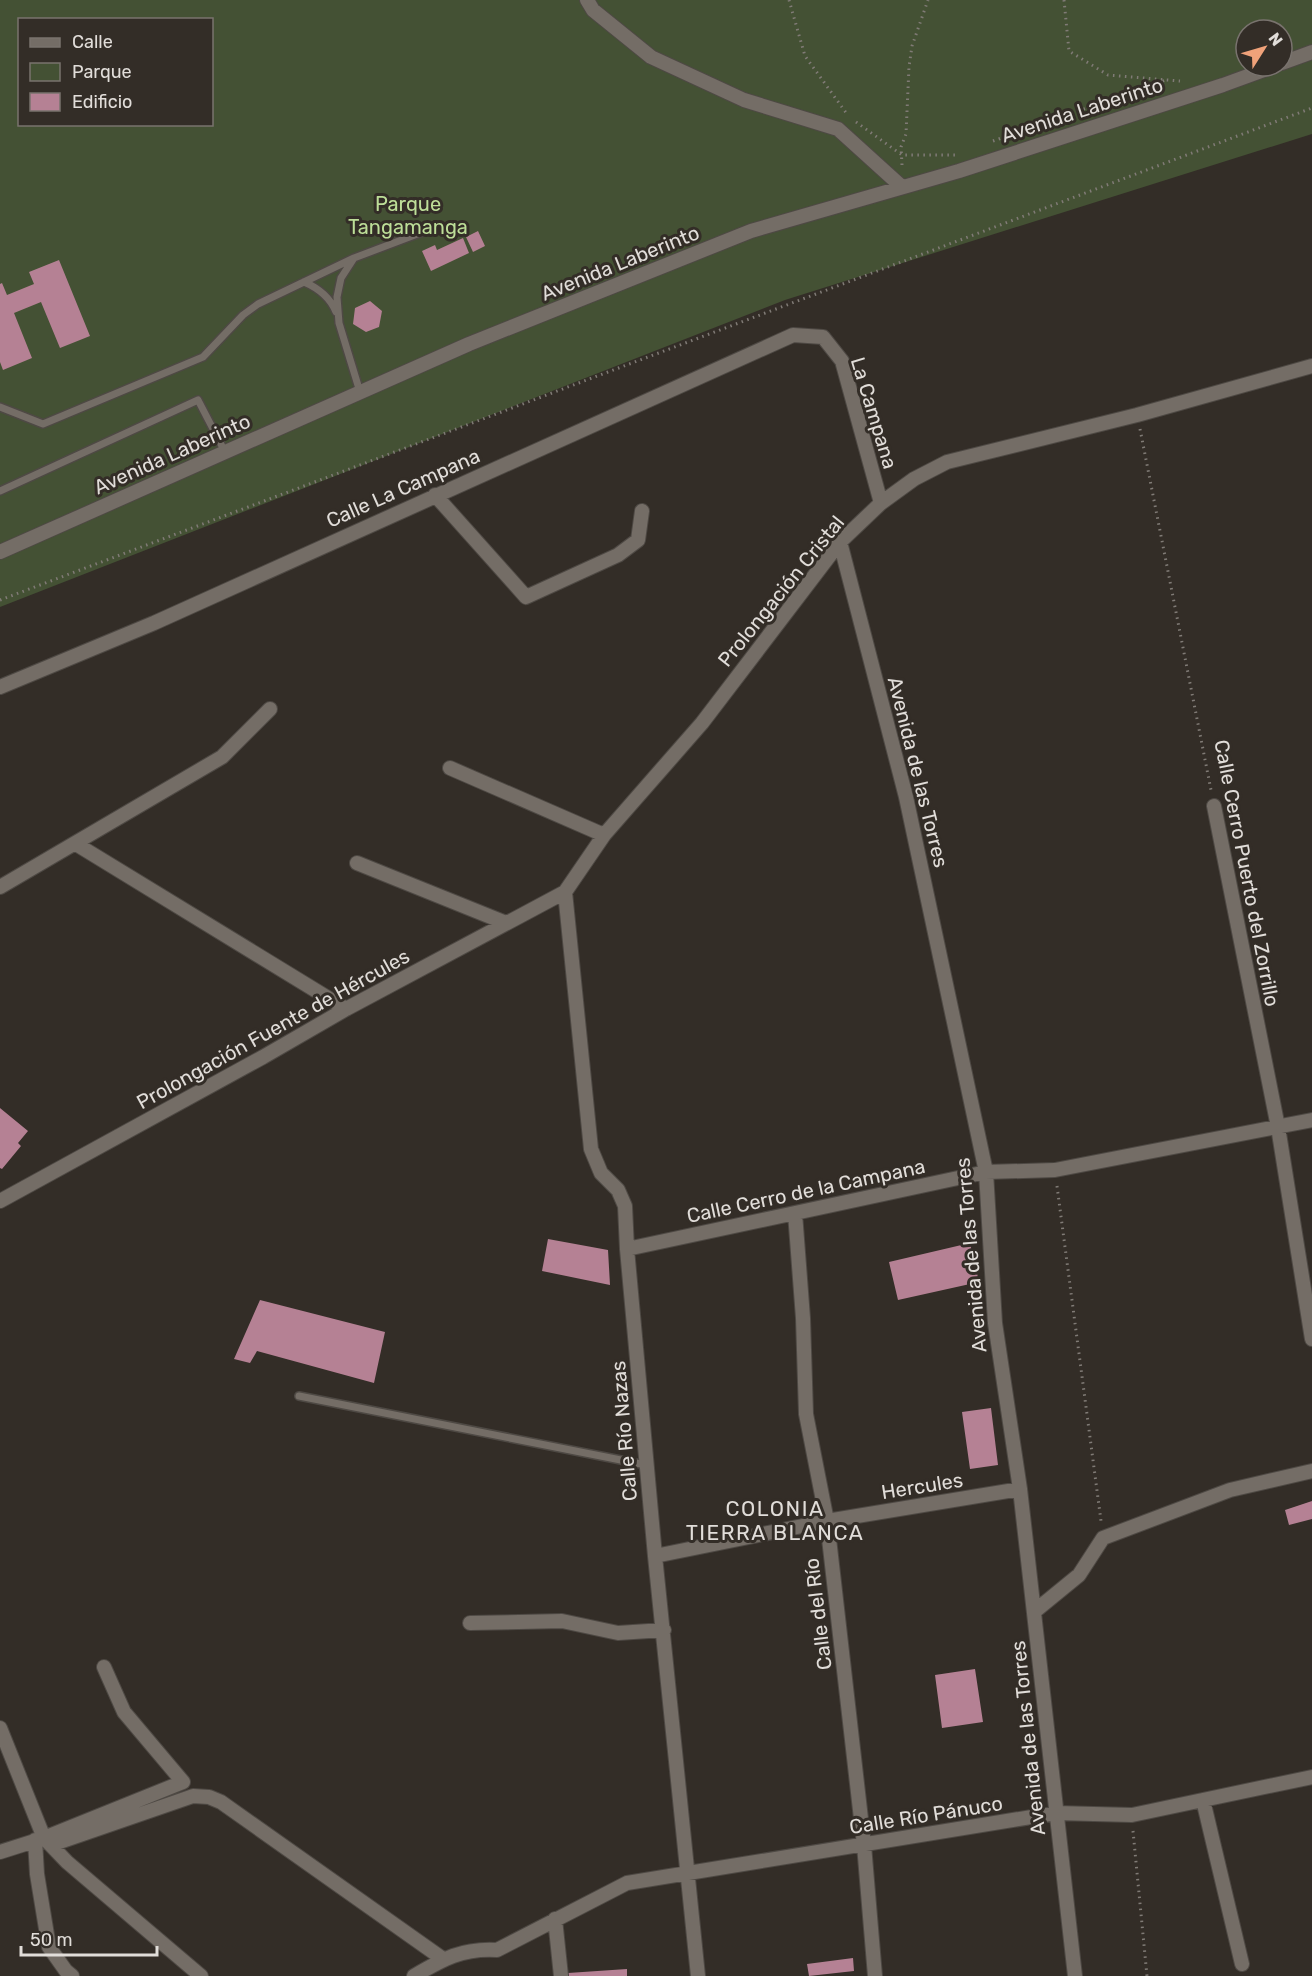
<svg xmlns="http://www.w3.org/2000/svg" width="1312" height="1976" font-family="Rubik,sans-serif">
	<style>
		.green { fill: #445134; fill-rule: evenodd }
		.building { fill: #b58194 }
		.lines { fill: none; stroke-linecap: round; stroke-linejoin: round }
		.service-casing { stroke: #4e4944; stroke-width: 10 }
		.minor-casing { stroke: #4e4944; stroke-width: 16 }
		.path { stroke: #807b76; stroke-width: 3; stroke-dasharray: 1.5 4.5; stroke-linecap: butt }
		.service { stroke: #746d66; stroke-width: 7 }
		.minor { stroke: #746d66; stroke-width: 14 }
		.labels { text-anchor: middle; stroke-width: 6; stroke-linejoin: round; paint-order: stroke }
		.street-label { font-size: 20px; fill: #e1ddd9; stroke: #332d27 }
		.park-label { font-size: 20px; fill: #bdde98; stroke: #332d27 }
		.neighbourhood-label { font-size: 21px; letter-spacing: 1.5px; fill: #e1ddd9; stroke: #332d27 }
	</style>
	<rect width="100%" height="100%" fill="#332d27"/>
	<!-- green -->
	<path class="green" d="M0,0H1312V134L785,300L0,607ZM20,20H212V124H20ZM1246,30H1282V66H1246Z"/>
	<!-- building -->
	<path class="building" d="M478,231L485,246L473,252L466,237Z
		M463,238L469,253L431,271L422,251L435,245L437,250Z
		M59,260L90,336L60,348L41,302L14,313L32,358L3,370L0,362V284L2,283L7,295L34,284L29,272Z
		M370,301L382,311L379,327L366,332L353,324L355,308Z
		M0,1108L28,1131L18,1143L21,1146L2,1169L0,1168Z
		M548,1239L608,1250L610,1285L542,1271Z
		M970,1243L979,1282L898,1300L889,1262Z
		M260,1300L385,1332L374,1383L257,1351L250,1363L234,1359Z
		M991,1408L998,1465L970,1469L962,1412Z
		M1312,1501V1519L1289,1525L1285,1510Z
		M975,1669L983,1722L942,1728L935,1675Z
		M853,1958L854,1971L809,1976L807,1964Z
		M627,1969V1976H569L568,1973Z"/>
	<g class="lines">
		<defs>
			<path id="service" d="M304,282C318,288 330,297 336,312
				M360,392L339,323L337,297L341,278L354,258L428,230
				M0,407L43,424L203,357L243,315L258,304L354,258
				M0,491L198,400L225,452
				M299,1396L646,1465"/>
			<path id="minor" d="M587,0L593,10L651,57L744,100L838,129L902,187
				M1282,63L1312,52
				M435,495L526,597L618,555L638,540L642,511
				M840,542L906,797L986,1172L995,1323L1020,1489L1075,1976
				M0,552L469,344L751,231L959,171L1223,85L1275,66
				M0,687L154,623L793,335L823,337L842,361L881,503
				M450,768L604,835
				M1214,806L1278,1127L1312,1339
				M76,844L346,1009
				M357,863L506,923
				M0,887L222,757L270,709
				M565,892L591,1149L601,1173L618,1190L625,1206L627,1249L655,1556L698,1976
				M0,1201L263,1057L346,1009L565,892L604,835L702,723L840,542L881,503L914,479L947,462L1137,415L1312,366
				M795,1213L803,1318L806,1414L827,1521L864,1845L875,1976
				M627,1249L986,1172L1055,1170L1312,1120
				M655,1556L827,1521L1020,1489
				M1035,1611L1079,1575L1103,1538L1230,1490L1312,1471
				M470,1623L562,1621L618,1633L664,1630
				M0,1728L44,1838L67,1862L201,1976
				M1203,1800L1242,1964
				M35,1840L37,1874L49,1947L66,1971L72,1976
				M51,1845L193,1796L209,1797L221,1802L443,1959
				M0,1852L44,1838L183,1782L124,1712L104,1667
				M555,1919L561,1976
				M414,1976C443,1959 462,1948 497,1950L627,1883L1056,1813L1132,1815L1312,1777"/>
		</defs>
		<!-- service casing -->
		<use href="#service" class="service-casing"/>
		<!-- minor casing -->
		<use href="#minor" class="minor-casing"/>
		<!-- path -->
		<path class="path" d="M789,0L805,56L847,114
			M1064,0L1069,51L1108,75L1180,81
			M856,122L902,155H956
			M993,141L1166,80
			M902,165L901,147L906,134L909,67L912,46L928,0
			M1140,429L1211,790
			M0,600L1312,108
			M1057,1186L1101,1521
			M1133,1831L1147,1976"/>
		<!-- service -->
		<use href="#service" class="service"/>
		<!-- minor -->
		<use href="#minor" class="minor"/>
	</g>
	<g class="labels">
		<!-- street labels -->
		<g class="street-label">
			<text transform="translate(1082 110) rotate(-18)" y="7">Avenida Laberinto</text>
			<text transform="translate(620 263) rotate(-22)" y="7">Avenida Laberinto</text>
			<text transform="translate(874 413) rotate(73)" y="7">La Campana</text>
			<text transform="translate(172 454) rotate(-24)" y="7">Avenida Laberinto</text>
			<text transform="translate(403 488) rotate(-24)" y="7">Calle La Campana</text>
			<text transform="translate(781 591) rotate(-51)" y="7">Prolongación Cristal</text>
			<text transform="translate(918 772) rotate(76)" y="7">Avenida de las Torres</text>
			<text transform="translate(1247 873) rotate(79)" y="7">Calle Cerro Puerto del Zorrillo</text>
			<text transform="translate(273 1029) rotate(-29)" y="7">Prolongación Fuente de Hércules</text>
			<text transform="translate(806 1191) rotate(-12)" y="7">Calle Cerro de la Campana</text>
			<text transform="translate(971 1255) rotate(-95)" y="7">Avenida de las Torres</text>
			<text transform="translate(624 1431) rotate(-95)" y="7">Calle Río Nazas</text>
			<text transform="translate(922 1486) rotate(-9)" y="7">Hercules</text>
			<text transform="translate(818 1614) rotate(-97)" y="7">Calle del Río</text>
			<text transform="translate(1028 1738) rotate(-96)" y="7">Avenida de las Torres</text>
			<text transform="translate(926 1815) rotate(-9)" y="7">Calle Río Pánuco</text>
		</g>
		<!-- park labels -->
		<g class="park-label">
			<text x="408" y="211">Parque<tspan x="408" dy="23">Tangamanga</tspan></text>
		</g>
		<!-- neighbourhood labels -->
		<g class="neighbourhood-label">
			<text x="775" y="1516">COLONIA<tspan x="775" dy="24">TIERRA BLANCA</tspan></text>
		</g>
	</g>
	<!-- legend -->
	<rect x="18" y="18" width="195" height="108" fill="#332d27" stroke="#79736e" stroke-width="1.5"/>
	<rect x="30" y="38" width="30" height="9" fill="#746d66" stroke="#79736e" stroke-width="1.5"/>
	<text x="72" y="48" font-size="18" fill="#e1ddd9">Calle</text>
	<rect x="30" y="63" width="30" height="18" fill="#445134" stroke="#79736e" stroke-width="1.5"/>
	<text x="72" y="78" font-size="18" fill="#e1ddd9">Parque</text>
	<rect x="30" y="93" width="30" height="18" fill="#b58194" stroke="#79736e" stroke-width="1.5"/>
	<text x="72" y="108" font-size="18" fill="#e1ddd9">Edificio</text>
	<!-- north arrow -->
	<g transform="translate(1264 48) rotate(53)"><circle r="28" fill="#332d27" stroke="#79736e" stroke-width="1.5"/>
	<path d="M0-4.5L10 22L0 15L-10 22Z" fill="#f0a27a"/>
	<text y="-9" font-size="16" font-weight="bold" text-anchor="middle" fill="#e1ddd9">N</text>
	</g>
	<!-- scale -->
	<path d="M21 1946v9h136v-9" fill="none" stroke="#e1ddd9" stroke-width="3"/>
	<text x="30" y="1946" font-size="18" fill="#e1ddd9" stroke="#332d27" stroke-width="4.5" paint-order="stroke">50 m</text>
</svg>
